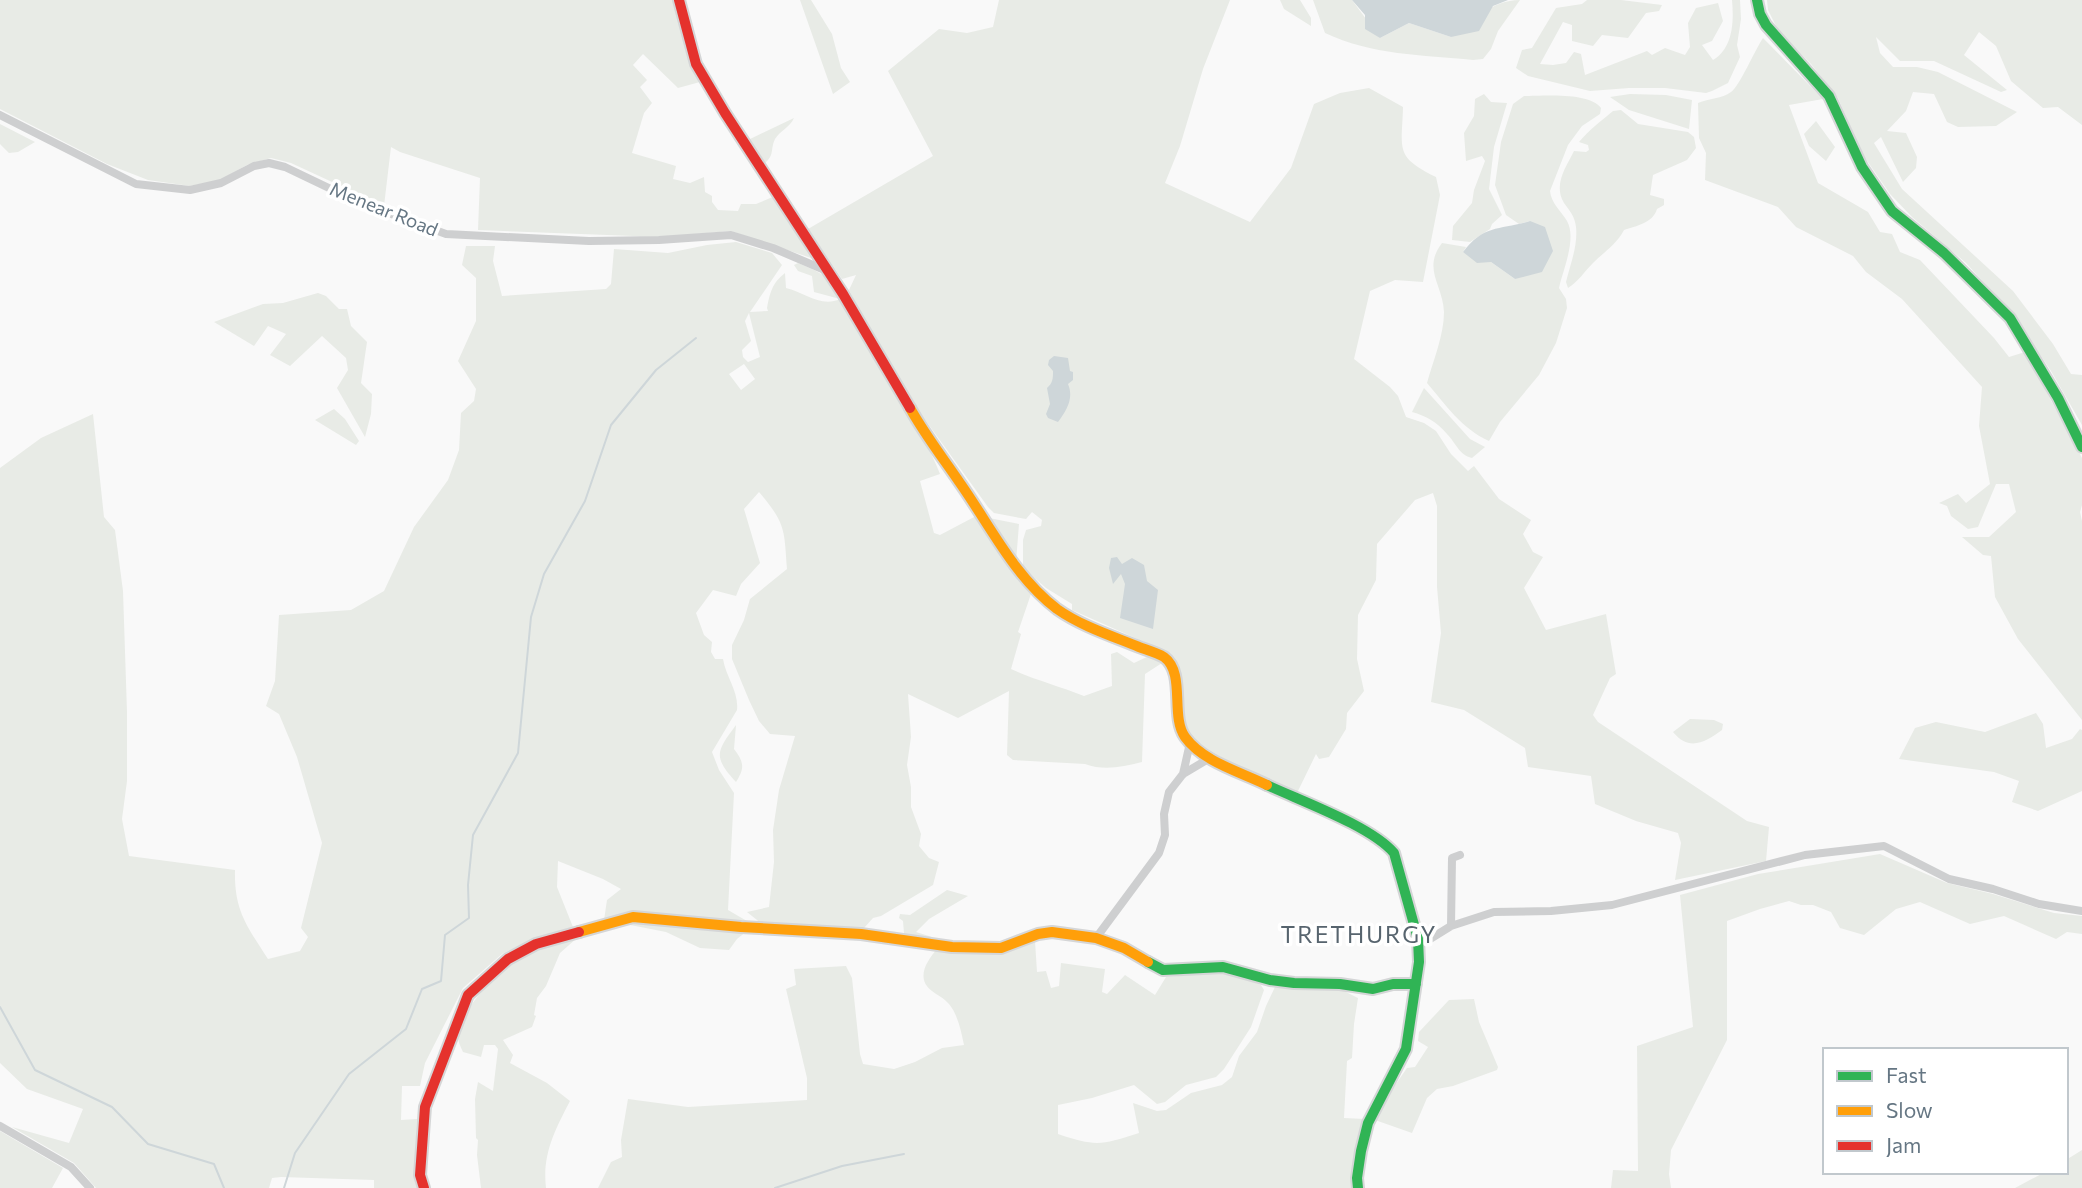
<svg xmlns="http://www.w3.org/2000/svg" width="2082" height="1188" font-family="Commissioner,sans-serif">
	<style>
		.green { fill: #e8ebe6; fill-rule: evenodd }
		.water { fill: #ced6d9 }
		.lines { fill: none; stroke-linecap: round; stroke-linejoin: round }
		.stream { stroke: #ced6d9; stroke-width: 2 }
		.fast-casing { stroke: #d5d6d7; stroke-width: 14 }
		.slow-casing { stroke: #d5d6d7; stroke-width: 14 }
		.jam-casing { stroke: #d5d6d7; stroke-width: 14 }
		.street { stroke: #cecfd0; stroke-width: 8 }
		.fast { stroke: #30b455; stroke-width: 10 }
		.slow { stroke: #ff9f0a; stroke-width: 10 }
		.jam { stroke: #e5322d; stroke-width: 10 }
		.labels { text-anchor: middle; stroke-width: 7; stroke-linejoin: round; paint-order: stroke }
		.street-label { font-size: 19px; fill: #657683; stroke: #fff }
		.quarter-label { font-size: 23px; letter-spacing: 2px; fill: #57646e; stroke: #fff }
	</style>
	<rect width="100%" height="100%" fill="#f9f9f9"/>
	<!-- green -->
	<path class="green" d="M0,0H676L692,65L700,82L678,88L643,54L633,65L647,80L640,87L652,103L644,113L632,153L676,166L673,179L690,183L704,177L705,192L712,196V202L718,210L738,211L741,204H756L775,196L817,260L731,231L660,237L478,230L480,178L400,152L391,147L384,206L291,163L271,158L247,165L220,180L190,186L148,180L107,164L0,109Z
		M800,0H811L832,34L841,68L850,82L833,94Z
		M999,0H1230L1203,69L1180,146L1165,183L1250,222L1291,168L1314,104L1340,93L1369,88L1403,107C1402,150 1394,156 1436,177L1440,195L1423,282L1395,280L1370,291L1354,359L1390,387L1398,396L1406,417L1424,423L1436,431L1451,454L1468,471L1474,466L1499,499L1531,520L1523,534L1533,552L1543,557L1524,588L1546,630L1606,614L1616,674L1610,678L1593,715L1598,722L1747,821L1769,827L1766,861L1675,880L1681,843L1678,833L1636,821L1595,804L1591,776L1528,767L1525,748L1464,710L1431,702L1441,633L1437,587V506L1433,493L1415,500L1377,544L1376,580L1358,615L1357,659L1364,691L1347,713L1346,729L1329,757L1319,759L1316,754L1297,793C1273,781 1207,755 1192,736C1189,733 1186,726 1185,722C1180,696 1189,678 1171,654L1072,610V604L1046,588L1023,568V540L1026,530L1041,526L1042,520L1032,512L1026,519L994,513L988,507L895,378L849,290L856,275L842,279L808,229L933,156L888,71L939,29L967,33L993,27Z
		M1280,0H1300L1311,18V26L1284,9Z
		M1313,0H1352L1380,38L1409,23L1451,37C1472,21 1492,0 1520,0L1498,31L1491,49L1483,59L1473,60C1423,55 1371,55 1325,33Z
		M1587,0H1621L1662,5L1659,11L1646,13L1628,38L1602,35L1593,46L1572,41V25L1563,22L1540,64L1553,65L1566,63L1574,52L1581,54L1585,75L1647,51L1652,55L1665,48L1685,55L1690,47L1688,23L1696,8L1718,3L1723,21L1712,41L1702,45L1713,60C1733,48 1734,22 1732,0H1740L1741,19L1737,45L1740,57L1728,83L1712,91L1706,93L1665,88H1629L1590,91L1528,76L1516,68L1522,50L1532,48L1556,8L1582,4Z
		M1767,0H2082V125L2058,107L2043,108L2011,81L1996,46L1979,32L1964,55L2007,90L2001,92L1934,61H1900L1876,37L1880,53L1893,67H1917L1938,72L2017,112L1996,126L1958,127L1947,122L1934,94L1913,92L1906,111L1887,131L1906,133L1917,157L1916,168L1903,182L1881,137L1874,143L1902,189L2013,291L2053,344L2071,374L2082,375V425L2051,371L2014,316L1966,263L1912,217L1890,194L1863,155L1838,98L1811,64L1779,32L1768,10Z
		M1763,38L1823,99L1789,105L1818,183L1868,212L1880,232L1892,234L1900,252L1920,260L1994,338L2009,357L2025,352L2082,458V505L2080,512L2082,521V720L2018,639L1995,597L1991,556L1983,555L1962,537H1989L2016,512L2009,484H1996L1978,527L1968,529L1951,516L1947,506L1939,503L1958,494L1966,503L1990,484L1979,426L1982,387L1902,299L1866,272L1853,256L1796,227L1778,207L1705,180L1706,153L1699,138L1698,103C1709,98 1722,99 1731,92C1739,87 1755,50 1763,38Z
		M1484,94L1491,102L1507,103L1494,147L1489,189L1502,215L1492,224L1490,229L1470,242L1452,240L1453,226L1472,203L1474,190L1485,161L1482,156L1466,161L1464,133L1474,116L1475,99Z
		M1630,94L1666,95L1692,100L1689,129L1629,110L1610,97Z
		M1524,96C1543,96 1589,92 1601,108L1600,114L1582,126L1568,145L1550,191C1551,203 1561,211 1567,221C1577,238 1563,270 1559,288L1566,299L1567,308L1556,343L1539,375L1500,422L1489,441C1462,429 1445,404 1427,383C1433,361 1444,335 1444,312C1443,285 1422,269 1442,243L1466,247L1463,252L1491,262L1515,279L1530,221L1519,224L1506,215L1495,185L1501,142L1513,104Z
		M1621,110L1638,124L1688,132L1694,137L1696,148L1687,160L1653,175L1650,195L1664,199V205L1657,209C1653,223 1636,226 1624,230C1616,245 1604,252 1593,263C1584,272 1578,282 1568,288L1566,282C1570,265 1578,246 1576,227C1575,217 1570,211 1564,203C1553,185 1566,167 1574,151L1586,152L1589,150L1588,145L1579,142C1589,130 1601,121 1613,111Z
		M794,118C790,127 780,131 775,139C770,150 775,155 764,164L748,140Z
		M1816,121L1835,147L1826,161L1809,146L1804,134Z
		M0,124L35,142L18,152L9,153L0,144Z
		M736,242L772,253L782,265L750,312L768,311L767,308C770,293 772,283 785,273L786,288C804,292 821,308 840,299L814,292L812,276L798,271L794,265L798,263C810,268 821,272 830,281C846,298 864,340 876,361C897,398 925,434 940,474L920,481L934,533L940,535L976,516L1013,571L1032,591L1018,632L1021,634L1011,669C1035,680 1059,686 1084,696L1112,686L1111,654L1117,652L1134,663L1151,655L1162,663L1145,674L1142,762C1122,767 1104,771 1085,764L1013,760L1007,755L1009,691L958,718L908,694L911,737L907,765L911,787V807L921,834L919,846L929,858L939,862L933,885L881,916L873,918L864,928L762,924L747,912L769,907L774,862L773,830L779,790L795,736L770,734L759,721L749,700L732,659V645L744,620L750,599L787,569C784,529 786,524 759,492L744,509L760,563L741,584L736,596L713,590L696,613L704,635L712,642L711,652L715,659H723C726,677 739,692 737,710L712,752L719,770L734,793L728,910L752,924L690,916L682,919L604,920L607,900L621,889L603,879L558,861L557,887L573,927L535,938L502,954L463,988L425,1063L420,1086H402L401,1120L417,1119L414,1177L418,1188H374V1180L281,1177L272,1178L269,1188H96L74,1163L12,1127L69,1143L83,1109L27,1089L0,1063V468L41,438L93,414L104,517L115,530L123,591L127,712V781L122,819L129,856L235,870C234,911 247,926 268,959L300,951L308,937L301,928L322,843L297,757L279,714L266,706L275,681L279,615L351,610L384,591L414,527L448,480L459,450L461,413L474,401L476,389L458,361L476,321V278L462,265L466,246H495L493,261L502,296L606,289L611,284L614,249L668,253L707,245ZM749,313L760,357L748,362L743,357L742,350L751,341L745,321ZM744,364L755,379L741,390L729,374Z
		M318,293L326,296L339,309H347L351,326L367,342L361,383L372,394L371,414L365,437L337,388L348,370L346,358L322,336L290,366L270,355L286,334L268,326L254,346L214,322L263,304L283,303Z
		M1424,388L1470,439L1485,447L1472,458C1459,455 1456,443 1447,434C1437,422 1426,416 1412,412Z
		M334,409L345,419L359,441L356,445L315,420Z
		M989,518L1019,524L1016,562V561Z
		M2036,713L2043,724L2046,748L2072,739L2080,729L2082,730V791L2038,811L2012,802L2019,781L1994,772L1899,759L1915,728L1936,722L1985,732Z
		M1690,719L1714,720L1723,724L1722,730C1706,742 1689,752 1673,732Z
		M736,725L734,749C744,762 745,768 736,782C712,756 717,751 736,725Z
		M1880,854L1947,883L1993,894L2054,913L2082,916V934L2067,932L2056,939L2004,916L1970,924L1920,902L1896,909L1864,935L1840,928L1831,912L1813,905H1801L1789,901L1760,909L1727,921V1040L1671,1150L1669,1174L1671,1188H1611L1613,1170L1638,1171L1637,1046L1693,1027L1680,895L1758,874Z
		M947,890L968,896L929,919L916,932L932,937L933,940L909,939L904,933L903,921L899,918L900,914L910,915Z
		M634,919L747,931L737,939L729,950L700,948L666,932L620,923Z
		M577,938L560,953L546,986L537,998L534,1015L536,1016L532,1027L503,1040L513,1055L510,1063L547,1083L570,1101C555,1130 542,1154 546,1188H481L477,1155L478,1140L476,1138L475,1099L478,1082L493,1091L498,1049L495,1045H484L481,1057L463,1052C461,1048 458,1041 458,1037C460,1012 492,977 511,963C530,949 555,944 577,938Z
		M1035,941L1037,972L1046,971L1051,988L1059,986L1061,963L1105,969L1102,992L1107,994L1125,975L1155,995L1166,977L1226,972L1261,985L1264,990L1251,1027L1224,1069L1216,1077L1186,1085L1165,1102L1157,1104L1134,1085L1092,1098L1058,1105V1134C1097,1147 1101,1145 1139,1133L1133,1103L1157,1111L1166,1110L1191,1093L1222,1085L1232,1077L1239,1056L1257,1032L1266,1006L1275,987L1312,990L1343,988L1344,991L1358,998L1354,1024L1352,1058L1347,1061L1344,1118L1365,1119C1356,1143 1353,1163 1354,1188H598L611,1162L622,1157L621,1140L628,1099L688,1107L807,1100V1078L786,989L796,985L794,969L846,966L852,978L860,1054L863,1064L894,1069L915,1062L942,1048L964,1045C961,1031 958,1015 949,1004C944,998 937,995 932,991C915,978 927,961 937,949Z
		M1474,999L1479,1022L1498,1067L1497,1070L1453,1086L1437,1089L1427,1098L1412,1133L1375,1120L1386,1098L1407,1068L1415,1067L1428,1047L1418,1041L1419,1032L1449,1000Z
		M0,1131L63,1168L52,1188H0Z
		M2082,1150V1188H2015L2045,1172H2066V1160Z"/>
	<!-- water -->
	<path class="water" d="M1352,0H1508L1493,6L1479,31L1451,37L1409,23L1380,38L1365,29V15Z
		M1530,221L1545,227L1553,251L1542,272L1515,279L1491,262L1477,263L1463,252C1484,224 1500,230 1530,221Z
		M1054,356L1068,358L1070,371L1073,372V380L1068,384C1074,398 1067,410 1058,422L1048,418L1046,414L1050,404L1047,388C1053,383 1053,378 1053,371L1048,365L1049,360Z
		M1117,557L1122,564L1132,558L1144,565L1147,581L1158,590L1153,629L1120,618L1125,584L1121,574L1113,584L1109,568L1111,558Z"/>
	<g class="lines">
		<!-- stream -->
		<path class="stream" d="M0,1007L35,1070L112,1107L148,1144L214,1164L224,1188
			M284,1188L295,1153L349,1074L406,1029L422,989L441,981L445,935L469,918L468,885L473,835L518,753L531,617L544,574L585,501L611,425L656,370L696,338
			M775,1188L842,1166L904,1154"/>
		<defs>
			<path id="fast" d="M1757,0L1760,14L1766,25L1829,96L1862,167L1892,211L1944,253L2010,318L2058,398L2082,447
				M1267,785C1301,801 1371,826 1394,853L1418,939L1419,962L1406,1049L1368,1123L1361,1151L1357,1178L1358,1188
				M1148,962L1163,970L1223,967L1270,980L1294,983L1340,984L1373,989L1393,984H1416"/>
			<path id="slow" d="M910,408C925,435 943,458 960,483C991,527 1014,576 1057,609C1081,626 1112,636 1139,647C1147,650 1157,653 1164,657C1186,673 1170,716 1185,737C1203,762 1241,772 1267,785
				M579,932L633,917L741,927L861,934L952,947L1001,948L1038,934L1052,932L1096,938L1124,948L1148,962"/>
			<path id="jam" d="M679,0L696,64L725,113L843,294L910,408
				M424,1188L420,1175L425,1107L468,995L508,959L536,944L579,932"/>
		</defs>
		<!-- fast casing -->
		<use href="#fast" class="fast-casing"/>
		<!-- slow casing -->
		<use href="#slow" class="slow-casing"/>
		<!-- jam casing -->
		<use href="#jam" class="jam-casing"/>
		<!-- street -->
		<path class="street" d="M0,115L136,184L190,190L221,183L254,166L269,163L285,167L356,201L446,234L589,241L659,240L731,235L773,248L827,271
			M1183,774L1190,743
			M1451,926L1452,858L1460,855
			M1096,938L1159,853L1165,835L1164,814L1169,792L1183,774L1210,758
			M1418,939H1430L1451,926L1494,912L1551,911L1612,905L1805,855L1884,846L1949,879L1993,889L2039,904L2082,911
			M0,1126L71,1167L90,1188"/>
		<!-- fast -->
		<use href="#fast" class="fast"/>
		<!-- slow -->
		<use href="#slow" class="slow"/>
		<!-- jam -->
		<use href="#jam" class="jam"/>
	</g>
	<g class="labels">
		<!-- street labels -->
		<g class="street-label">
			<text transform="translate(384 209) rotate(22)" y="7">Menear Road</text>
		</g>
		<!-- quarter labels -->
		<g class="quarter-label">
			<text x="1359" y="943">TRETHURGY</text>
		</g>
	</g>
	<!-- legend -->
	<rect x="1823" y="1048" width="245" height="126" fill="#ffffff" stroke="#c1c8cd" stroke-width="2"/>
	<rect x="1837" y="1071" width="35" height="10" fill="#30b455" stroke="#c1c8cd" stroke-width="2"/>
	<text x="1886" y="1083" font-size="21" fill="#657683">Fast</text>
	<rect x="1837" y="1106" width="35" height="10" fill="#ff9f0a" stroke="#c1c8cd" stroke-width="2"/>
	<text x="1886" y="1118" font-size="21" fill="#657683">Slow</text>
	<rect x="1837" y="1141" width="35" height="10" fill="#e5322d" stroke="#c1c8cd" stroke-width="2"/>
	<text x="1886" y="1153" font-size="21" fill="#657683">Jam</text>
</svg>
